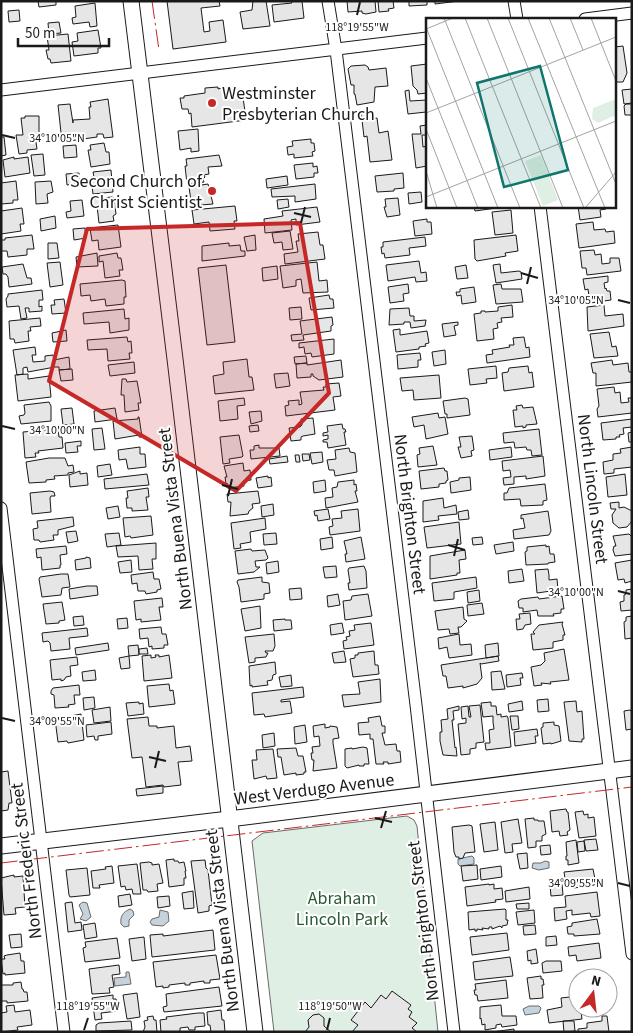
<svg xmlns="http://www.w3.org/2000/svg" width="633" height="1033" font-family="'Source Sans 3',sans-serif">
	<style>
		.green { fill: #e0efe3; stroke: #6a6a6a }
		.water { fill: #c6d2dc; stroke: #6a6a6a }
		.building { fill: #e6e6e6; stroke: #1a1a1a }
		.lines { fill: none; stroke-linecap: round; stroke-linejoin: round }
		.street-casing { stroke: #1a1a1a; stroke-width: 13 }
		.secondary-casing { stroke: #1a1a1a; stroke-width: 17 }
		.street { stroke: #fff; stroke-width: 11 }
		.secondary { stroke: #fff; stroke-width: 15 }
		.power { stroke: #c62828; stroke-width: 1; stroke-dasharray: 18 4 2.5 4; stroke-linecap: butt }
		.marked { fill: #c62828; fill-opacity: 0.2; stroke: #c62828; stroke-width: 4; stroke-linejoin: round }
		.ticks { fill: none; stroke: #1a1a1a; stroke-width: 2 }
		.poi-dot { fill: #c62828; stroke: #fff; stroke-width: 2 }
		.labels { text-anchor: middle; stroke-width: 4; stroke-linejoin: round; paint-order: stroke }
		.poi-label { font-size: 18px; fill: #1a1a1a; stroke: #fff; text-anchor: start }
		.street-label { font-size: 18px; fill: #1a1a1a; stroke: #fff }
		.park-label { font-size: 18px; fill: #2b5a34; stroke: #fff }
		.inset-road { fill: none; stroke: #a3a3a3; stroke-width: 1 }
		.view { fill: #0f766e; fill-opacity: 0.15; stroke: #0f766e; stroke-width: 2.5 }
		.inset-edge { fill: none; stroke: #1a1a1a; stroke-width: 2.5 }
		.ticks-label { font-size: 12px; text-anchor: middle; fill: #1a1a1a; stroke: #fff; stroke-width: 4; stroke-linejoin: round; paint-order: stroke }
	</style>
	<rect width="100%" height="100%" fill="#fff"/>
	<!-- green -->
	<path class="green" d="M407,816L414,820L417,826L438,1032H274L252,841L263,833Z"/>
	<!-- water -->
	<path class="water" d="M472,856L474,858V864L460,866L458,864V859Z
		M545,861L549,862V868L539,870L532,868L533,863H541Z
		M83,902L87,903L91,917L86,921L80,919L83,914L79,905Z
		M130,909L133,911L134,915L129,920V926L124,927L121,924C120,916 123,912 130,909Z
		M160,910L168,912L169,921L163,926L152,925L150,922L152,919L159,917Z
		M126,972H129L131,984L115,986L114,978L126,977Z
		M529,1006H539L541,1008L539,1013L525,1015L523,1009Z"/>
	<!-- building -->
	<path class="building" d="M38,1H56V5L39,7Z
		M167,1H219L220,6L201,8L204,32L210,31L209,22L223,20L226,42L173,49Z
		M253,1H266L270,26L243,29L240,12L252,10Z
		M291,1H302L304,18L274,22L272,5L292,3Z
		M347,1H375L376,12L366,14L362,13V11L348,12Z
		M378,1H393L394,8L388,9L389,11L379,12Z
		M409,1H427V5L409,6Z
		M435,1H459L435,4Z
		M95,3L97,26L90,27L89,22L73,24L72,18L76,17L75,6Z
		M19,10L20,21L9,22L8,11Z
		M59,22L61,33L49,34L48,23Z
		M98,30L101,48H98V53L74,56L72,42L78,41L77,33Z
		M68,34L71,61L51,63L50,59H48L46,50H49L47,36Z
		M623,46L627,73L623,82H614V49L615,47Z
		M427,64V93L418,94L417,90L413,86L411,66Z
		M365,65L368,67L369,70L386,68L388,86L375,87L374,102L357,105L355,94H354V85H351L348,69L351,66Z
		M218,87V89L226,87V91L242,89L246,120L192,127L191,113L189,114L188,109H182L180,98H184V96L205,93V88Z
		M632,89V103L624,104L622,90Z
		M409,90L410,101L427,100V122L426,112L408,114L405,91Z
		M108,99L113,137L104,138L103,134H97V137L62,142L58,105L70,104L73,123V120L90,119L89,107H91L90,102Z
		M626,104H632V115H625L624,106Z
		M371,111L372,119L362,120L361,112Z
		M25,116H39V135L35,136L37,149L27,150V153L19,154L16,135H23L21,118H25Z
		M377,118L379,133L388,131L392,160L370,162L367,136L364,137L362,120Z
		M427,125V135H422L423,147L427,146V166L416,168L412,134H421L420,126Z
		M198,129L199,151L191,152V148L180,150L178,131Z
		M1,137H4L6,155L1,156Z
		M311,139V143H314L315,151L312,152L313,156L294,158V154L288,155L287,147L293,146L292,141Z
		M104,143L106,152H109L110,164L91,167L88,150H91L90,145Z
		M76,145L77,157L64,158L63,146Z
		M43,154L45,175L34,176L31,155Z
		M219,155L222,166L208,167L209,174L204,175L205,177L203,179L204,182L187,184L185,166H187L186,159Z
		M14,157V159L28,157L30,173L5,177L3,160Z
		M313,163V167L317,166L318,173H314V177L296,179L294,165Z
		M111,170L113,192L93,194L91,177H94L93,172Z
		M79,173L80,183L67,185L66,174Z
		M403,173L404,188L394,189V191L377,192L375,176Z
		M287,176L288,185L267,188L266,179Z
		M16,181L18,200H13V203L1,204V183Z
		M51,181L53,192L47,194L48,203L36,204L35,182Z
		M208,184L213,204L201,205L200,200L191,201L189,187Z
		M315,184L316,199L295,202V196L272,197L271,189Z
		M421,192L422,202L409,204L408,193Z
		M112,197L114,198L116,214L113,216L114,221L99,223L97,206L93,205V199Z
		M398,198L400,215L387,217L384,207H386L385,199Z
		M288,199L289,207L278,209L277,200Z
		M82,200L84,216L67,218L66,212L71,211L70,201Z
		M235,206L237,221H234L235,229L210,231L209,222L194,224L192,210Z
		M474,206H511L475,211Z
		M578,206H606V209L600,210L601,217L580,220Z
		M317,207L320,222L296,225V219L291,220L292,230L265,233L264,219L283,216L282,211Z
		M22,208L24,224H20L21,231L1,234V211Z
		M511,210L513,233L495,235L492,212Z
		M55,216L56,228L41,231L40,219Z
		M427,219V222H431L432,234L415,236L413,221Z
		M593,222L594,230L605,229L606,232L614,231L615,243L579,248L576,224Z
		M118,225L121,247L99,250L98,240L92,241L90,228Z
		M85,228L86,238L74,240L73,229Z
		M290,231L293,249L283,250L282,242L274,243L272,233Z
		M318,232L320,245H323L325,259L285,264L284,254L298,252L296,241H299L298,234Z
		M32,235L34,249H27V255L8,257L7,251H1V240H5V238Z
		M255,235L256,250L247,251L244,237Z
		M516,235L518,251L505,253L506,256L477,261L475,259L474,240Z
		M425,237L426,246L409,248L410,255L385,258L384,253L382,254L381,247H383V242Z
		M48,243H57L59,258L48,259Z
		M229,243V246L240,245L241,251H245V256L202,261V246Z
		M594,250L595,255L601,254L602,264L610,263V258H619L621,271L587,275L586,268H582L580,251Z
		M97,253L98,266L77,267L76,257Z
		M117,253L118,258H121L123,270H119L120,276L105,278L103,261L99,262V256Z
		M419,261L421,273L426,272L427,281L416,282L415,277L388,281L386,265Z
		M60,262L63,285L50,287L47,263Z
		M317,262L319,281L327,280L328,292L303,293L301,279L296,280V286L283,288L280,266Z
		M23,264L27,278H31L32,284L9,287L8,277L6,274H3L2,267Z
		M500,264L501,273L519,271L521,272L522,279L496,283L493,265Z
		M226,265L235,342L207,345L198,268Z
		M466,265L468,278L457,279L455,267Z
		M277,266L278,279L263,281L262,268Z
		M608,276V282L604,283L605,289L606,288L607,291H610L611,300L590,303L588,289L585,290L583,279Z
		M122,280L125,281L126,297H124V304L106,306L105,299L91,301L90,295L81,296L80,284Z
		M408,284L409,293L403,294L404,301L390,303L388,287Z
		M501,284L502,289H521L523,302L496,304L493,285Z
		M474,287L476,302L462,304L461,295L457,296L456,292H460V289Z
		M42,290L43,300H39V307L42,306V311L29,312V308H25L27,318L21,319L19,306L7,307L6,299L8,296V294Z
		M329,295L330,299H333L334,308L311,310L309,298Z
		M64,299L66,313L52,314L51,305H55L54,300Z
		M512,305L513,317L501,318L502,322L497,323L498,328L493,329L494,339L477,341L474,314L481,313V311H485V312L498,311V307Z
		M604,305L605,316L623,314L624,326L588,331L587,307Z
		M301,307L302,319L290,320L289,308Z
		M409,308L410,316H414V321L426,320L425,326L411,328L410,322H404V324L389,325L390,309Z
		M124,309L125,319L129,318V330L110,333L109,322L84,324L83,313Z
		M332,317L333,325L331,326V331L303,335L304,340L292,341L291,335L302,334L300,321Z
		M40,318L41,326L30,327L31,331H28L29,341L15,343L14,339H10L9,321Z
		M458,322V325L454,326L456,335L444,337L442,324Z
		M400,329V335L427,331L429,343L425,344L426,346L419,347V349L396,352L393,330Z
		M66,330L67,341L53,342L52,333Z
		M609,332L612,347L616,346L618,356L594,358L590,334Z
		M127,337L128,342L131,341L132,353H129L130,359L108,361L107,349L88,350L87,340Z
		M524,337L526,348L529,347L530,357L487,363L486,355L493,354L492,350L510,347L509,345H514L513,338Z
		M334,339V354L312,357L311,353L305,354L304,347L299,348V343Z
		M35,347L36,355H32L33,362L45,361V356L53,355L54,360L69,357L70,369L59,370V367H55L28,372L27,367L23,368V374L17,375L13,350Z
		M445,350L446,364L434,366L432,352Z
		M420,353L421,360H418V367L398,369L397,355Z
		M306,356L307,363L295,364L294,357Z
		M247,359L249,377H252L254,390L215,394L213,376L224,374L223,362Z
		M341,360L343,377L319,380L313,376V374H311V377L297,378L296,364L307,363V365Z
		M612,360L613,365L628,363L629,372H632V382L596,386V373H593L591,363Z
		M134,362L135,373L110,376L108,365Z
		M496,366L497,378L486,379L487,383L470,385L468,369Z
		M528,366L529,373L532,372L534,387L504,391L502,373L508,372L509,368Z
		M72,369L73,380L61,381L59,370Z
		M288,373L290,386L276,388L274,374Z
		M28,374V379L49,376L51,397L18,401L15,375Z
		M439,375L441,398L414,400L413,390L402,391L400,378Z
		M122,379H126L127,382L137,381L141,403H138L139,410L125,412L124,395H121Z
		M339,383L341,396L333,397L335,410L286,416L285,406L289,405L288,401L299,400V405L302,404L300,392L324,390L323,387H326V384Z
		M614,387L615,393L620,392L621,403L629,402L628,398H632V413L598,417L597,409L599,406L597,389Z
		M244,398L245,405L237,406L238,419L220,421L218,401Z
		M465,398L468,399L470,415L447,418V414H445L443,401Z
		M49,402L51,406V421L21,424L19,416L24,415L25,413L24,405Z
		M522,405L523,408L533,407L537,424L526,425V427L523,428V426L515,427L513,410H517L516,406Z
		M72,408L74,424L63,425L61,409Z
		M115,408L117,419L95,422L94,411Z
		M261,411L262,421L251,424L249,412Z
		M438,413L439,418L445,417L448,434L426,439L424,425L414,427L412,417Z
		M138,417H139L142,437H139V435L115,439L113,421L138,419Z
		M313,418L315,434L303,436L301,437V440L291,441L289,428L300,427L302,425L301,419Z
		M632,419V427L623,428L624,434L619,435L620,437H616V439L603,440L601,423Z
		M342,424L343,429H345L346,432H344L346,445L328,448L327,442H323V440L328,439V435L323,436V433L328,432L327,426Z
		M258,425L259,431L250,432L249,426Z
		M102,428L105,449L94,450L92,429Z
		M58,429L59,437H62L63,448L38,451L39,453H35L36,457L25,458L23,432Z
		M539,429L542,455L532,456L531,450H527L526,447L515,448L514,442L504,443L503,433Z
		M632,432V442H629L628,433Z
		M239,435L243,456L242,457L229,459L230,463L223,464L220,437Z
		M472,436L474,450L471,451L472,456L461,458L458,447H461L459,437Z
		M81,441V446H77L78,452L66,453L65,443Z
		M259,445V448H279L280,456L251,459L250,450H254V446Z
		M433,446L437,465L418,467L417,455L420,454L419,448Z
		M140,447V454H145L146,467L128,469L126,459L119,460L118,450Z
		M511,447L512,457L490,460L489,450Z
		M632,447V467L614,469V473L604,474L603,462L613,460V454L621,453L620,449Z
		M349,448L350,452L355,453L357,472L335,476L334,470H329L327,460L336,459L335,450Z
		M322,452L323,462L312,464L310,453Z
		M302,454H309L310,460L303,461Z
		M295,455H299L300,462H296Z
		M287,456L288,462L270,464L269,459Z
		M543,456L545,476L526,479V476L514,477V484L504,485L503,478L511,477L510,470L503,471L502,461Z
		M49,458H65L68,466L73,465L74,472L68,473V475L54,476L55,479L46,480V482L29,483L26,462Z
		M243,463L244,471L250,470L251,480L243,481L244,486L228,488L227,483L226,484L225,477H227L224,466Z
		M110,464L112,475L98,477L97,466Z
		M444,468L445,471H447L448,480L446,481V483L439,484V487L421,489L419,471Z
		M80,471V474L87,473L88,485L70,487L69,475Z
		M147,474L149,485L105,489L104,479Z
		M625,474L627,495L608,497L606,477Z
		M268,476V478L271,477L272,486L258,488L256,478Z
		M470,477L471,490L451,493L450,482L459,480V478Z
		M325,480L326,491L314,493L313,482Z
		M354,480V485L356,484L357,491H355L358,502L326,508L325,498L333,497L332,488L337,487L338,482Z
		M545,484L547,500L543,501V505L521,506L520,499L504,500V493H507L509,488Z
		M148,488L149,497H146L148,510L132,511V508H127L126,498H128L127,491Z
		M50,491L54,492L55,496H51L50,498L51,512L32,514L30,493Z
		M258,491L260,503L252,504L253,508L249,511L248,514L230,516L231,502H228L227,494Z
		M443,498L444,508L456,505L457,514L438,516L439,520L423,522V501Z
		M619,502V508L624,507L632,511V521L627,527L619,528L613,523L612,515L616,509H611L610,503Z
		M273,504L274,515L262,517L261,506Z
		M118,506L120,517L108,519L106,508Z
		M328,509L330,519L318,521L317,515L315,516L314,511Z
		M358,509L360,531L330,535L329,527L333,526L332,519L342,518L341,511Z
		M468,510L469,519L459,520L458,512Z
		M548,511L551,531L549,535L514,539L513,530L525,528L523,518L521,519V515Z
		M151,516L153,535L131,538L130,536L125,537L123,518Z
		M73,517L74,526L58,530V535H53L54,540L40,542L39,540H34L33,529L38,528L37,521Z
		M265,518L266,529L250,532L251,542L240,544L241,548L234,549L231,523Z
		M459,522L461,544L427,548L424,527Z
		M76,531L78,541L68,543L66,532Z
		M119,533L121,545L107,547L105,534Z
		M276,533L277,544L264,545L263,534Z
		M629,534L632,537V554L615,556L613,550L614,546H616L613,536Z
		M332,537L333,548L321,550L320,539Z
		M361,537L365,559L346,562L345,554H347L344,541Z
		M482,537L483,544L473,545L472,538Z
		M513,542L514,551L496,554L494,545Z
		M156,543V559H152L153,569L139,570L138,556L118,557L116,546Z
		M546,545V547L549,546L550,554H554L555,562L548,563V564L526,565L525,552L527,551V547Z
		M66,546L67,554L60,555L61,565H60V568L42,570L41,557L37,558L36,549Z
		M251,549L252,551L265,550L268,558L266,560L255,561L256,567H260L254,572L238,574L235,551Z
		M465,550L466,559L459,560L460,573H457V575L430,579V556Z
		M86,557L90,558L91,568L76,570L75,560L86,558Z
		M131,560L132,572L120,573L118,562Z
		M632,560V581L625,583L624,579L618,580L615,563Z
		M278,561L279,572L267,574L266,563Z
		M336,566L337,577L325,578L323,567Z
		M364,566L366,571L367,588L349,590L348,583H350L348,570L349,568Z
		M522,569L524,581L509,583L508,571Z
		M548,569L549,575V580L557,579L558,590L537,593L535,570Z
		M153,572L154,579H159L161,589L157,590V592L146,594L145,591H138L137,583L132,584L131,575Z
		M61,574H68L70,587L62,588L61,595L42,597L39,579L40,577Z
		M262,577V582L269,583L270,593L264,594V599L241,602L239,587L237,582L238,580Z
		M476,577L477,588L454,592V599L434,601L432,583Z
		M87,586H97L98,595L70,599L69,589Z
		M301,588L302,599L290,600L289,589Z
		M632,589V610L621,611L620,602L624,601V595L626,594V590Z
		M479,590L480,601L468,603L467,592Z
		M338,594L340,605L328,607L327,596Z
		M368,594L372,616L345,620L343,601L351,600L352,596Z
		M562,596L564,609H561V613L553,614L554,616H538L537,610L523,612V608H519L518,601L521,599L538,597L539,599Z
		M162,598L163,607H159L161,620L141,622V619L136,620L134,601Z
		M62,602L65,620L59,621V623L46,624L43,604Z
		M482,603L484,614L468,616L467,605Z
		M260,606L261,628L245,631L241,609Z
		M463,607L464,619L467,621L461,627H458L459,633L450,634L449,629L438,630L435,611Z
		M530,613L531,624L525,625L523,629L517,630L516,619H520L519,614Z
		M83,616L84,625L74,626L73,617Z
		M632,616V638L625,639L624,622L626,621V617Z
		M127,618L128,628L118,629L117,619Z
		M285,619V620H291L292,629L274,631L273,620Z
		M563,622L562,624L565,635H563V640L553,642V648L533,650L531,634H535L533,632L539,625Z
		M342,623L344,633L331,635L330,625Z
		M371,623L374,645L344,649L343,641L347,640L346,637L350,636L349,631L355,630L354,625Z
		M161,627L162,634H166L168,645H164V648L152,649V646L149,647L148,638L140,639L139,629Z
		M87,628L88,636L69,638L70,649L51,651L50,643L48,641L43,642L42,633Z
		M274,634L275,646L273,651H265L266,653H268L266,657L255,658V662L249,663L245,637Z
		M459,634L460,645L471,644L472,655L449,658L447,647L439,649L438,638Z
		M108,643L109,650L76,655L75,648Z
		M498,643L499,656L486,658L485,645Z
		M138,645L139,655L129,656L128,646Z
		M147,648L148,654H139V649Z
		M564,649L569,680L550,682L551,684L541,683L542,685L534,686L531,667L541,665L545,661L544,653Z
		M344,651L346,662L334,663L332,653Z
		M374,651L375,665H378L379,674L353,677L350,659L355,658V655H358V653Z
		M151,655V658L156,657L155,655H159V657L169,655L172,678L144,681L142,656Z
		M129,656L130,668L121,669L119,658Z
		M498,656L499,661L481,664L480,663L482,678L477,684L463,688V686L448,688L446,676H443L441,665Z
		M77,657L78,665L70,666L71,676L66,677L64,680L61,681V679L52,680L50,660Z
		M275,662L276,674L273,675L272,680L267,681L268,685L252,687V685L250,686L249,666Z
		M95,670L96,680L83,681L82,672Z
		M501,671L505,689L492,690L491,672Z
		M522,673L523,678H520L521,685L507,687L506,675Z
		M291,675L292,686L281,687L279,677Z
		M380,679L381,702L344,707L342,695L360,694L358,682Z
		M169,684L170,691L173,690L175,704L149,707L147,686Z
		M79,685L80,695H74L75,704L68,705L69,707L55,708L54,695L51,694V691L53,688Z
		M303,687L304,697L281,700V702L290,701L292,713L265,717L264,714L254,715L252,693Z
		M94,697L95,708L84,710L83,698Z
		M548,699L549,711L538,712L537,700Z
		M522,701L523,710L509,712L508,704Z
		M576,701L577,712L582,711L584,739H582V742L569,741L564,702Z
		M139,702V704L143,703L144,714L128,716L126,703Z
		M491,702V706H496L497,715L501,714V717L507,716L508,718L511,747L486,750L485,743H490L489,730L494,729L493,722V716L483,717L481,703Z
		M480,705L484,742L476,743V748L470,749V754L461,755L458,724L466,723V718L462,719L461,707L468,706L469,717H471L469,706Z
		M459,706V710L453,711L454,720H452L455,748L456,747L457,756L443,755L440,741V732H442L441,720L448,719L447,709Z
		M110,707L111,721L94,723L92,710Z
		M630,710L632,712V729L626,730L624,711Z
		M81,714L84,740L68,743L67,741L58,742L55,719Z
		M380,716L382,726H385V733H382L385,745L396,744L397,751H400L401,762L388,764V762H383L384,764H376L373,739H370V734L359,735L358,723L369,722L368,718Z
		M510,716H518L519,729L512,730Z
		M148,717L149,726H157V728L174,726L176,748L190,746L192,761L178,762L181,785L164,787L163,785L146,787L142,757L132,758L127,719Z
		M111,722L112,734L98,736V740H95L94,736L87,737L86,725Z
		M554,722V725L559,726L561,741L551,744V743L543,744L541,728L543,727V723Z
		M325,724V728L330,727V726L337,727L339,738L333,739V743L337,768L313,771L314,760H312L311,753H313L312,747L320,746L319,736L314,737L313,726Z
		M305,725L307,742L295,744L294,727Z
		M537,729L538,736H535L536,743L515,746L514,732Z
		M274,733L275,746L263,748L262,735Z
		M363,747L367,748L369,764H364V766H359V765L347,768L345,766V749L352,748V749Z
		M296,748L298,756H303L306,772H304V774L296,775V773L284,775L281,757H278L277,749Z
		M273,749L277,778L267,779L266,776L254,779L252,760H257L256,750Z
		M8,771L12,803H9L8,810L1,811V772Z
		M163,786V793L137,796L136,789Z
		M566,809L567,812H568L570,830L567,832L568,835L560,836L559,831L552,832L550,811Z
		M583,811L584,815L588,814V818L594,817L596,836L579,838L575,812Z
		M534,818V820H538V821H544L546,834L542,836V841H536V847L528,848L525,819Z
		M518,819L522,843L512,844L513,852L505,853L501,822Z
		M495,822L498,850L484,852L480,824Z
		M469,825L472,826L475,852L465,853L463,858L459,859V857H456L454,852L452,827Z
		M596,839L598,850L586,851L584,840Z
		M576,840L579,863L568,865V860H566V856H567L566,842Z
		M584,841L585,851L578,852L577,842Z
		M550,845L551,854L541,855L540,846Z
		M527,853L528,868L520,869L517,854Z
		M174,859V861H178L179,863L184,862L186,871H185L186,878H184V885L169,887L166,860Z
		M205,860L206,868L208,870L212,905L209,906V911L198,913L191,861Z
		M149,862L152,863V865L159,864L163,883L157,884L158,891L148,892L147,890H143L140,863Z
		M137,864L141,894H133L132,889L126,890L125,886L121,887L118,866Z
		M477,865L478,879L463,881L461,866Z
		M112,866L114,883L99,885L100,888H93L91,871L106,869L105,867Z
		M501,866L502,877L481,880L480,869Z
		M87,868L90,895L70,897L69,895L66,870Z
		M593,869L596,884L594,885L574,888L573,884L566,885L564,872Z
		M14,875V877L23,876L25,907L15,908L16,914L4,915L1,878Z
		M489,884V885L494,884V889L502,888L503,899L495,900L496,902L467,906L465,887Z
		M562,884L563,895L551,896L550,885Z
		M529,887L530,899L506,902L505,891Z
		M193,891L194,908L184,909L182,893Z
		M597,892L600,916L591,917L590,913L572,915V910L566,911L567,919L555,921L554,908L566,907L565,896Z
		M130,894L132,905L119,907L118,896Z
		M169,896L170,906L158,908L157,897Z
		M72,902L75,923L81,922L82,930L68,932L65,903Z
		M529,903V909H517L516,904Z
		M505,909L506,910V920H508L507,925L502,926V928L500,926L492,929V927H489V929L482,928L483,930L477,929V931H475V929L469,930L468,912Z
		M534,910L535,923L518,925L516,912Z
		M597,919L600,934L574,936V934H568L567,927L572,926V923Z
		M95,923L97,937L85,939L83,925Z
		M535,925L536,934L524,935L523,926Z
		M213,930L215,950L152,957L150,935L163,934V936Z
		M507,933L509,950L472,955L470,937Z
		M21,934L22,947L11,948L9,935Z
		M556,936L557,945L546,946V937Z
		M144,937L146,959L132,961L129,939Z
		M117,938L120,958L85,962L83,948L86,947L85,942Z
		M599,943L601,958L577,961L576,955L569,956L568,947Z
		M536,949L538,963L531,964V960L528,961L527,951Z
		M20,953L21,961H24L25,973L5,975V973L3,974L1,959H5L4,956L7,955Z
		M216,955L220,979L210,980V983H204V981L190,983V985H185V983L169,985V987L163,988V986L156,987L153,962Z
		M510,957L513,976L475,980L473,962Z
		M546,961H561L562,971L543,973L542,963Z
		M119,965L120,974L112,975L114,987L109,988L110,993L92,994L89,969Z
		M603,972L604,978H578L577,993L575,979L584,974Z
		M541,976V979H543L544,985H542L543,998L530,999L527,978Z
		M506,980L508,998L478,1001L477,995H475L474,990H476L475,984Z
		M21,982L22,989H23L24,992H27L28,1001L7,1003V1001H1V985H13V983Z
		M219,987L222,1006L164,1012L163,1007L167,1006L166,994Z
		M392,991L411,1005L408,1009L412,1012L409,1017L417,1023L412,1028L417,1032H352L358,1025L351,1020L365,1002L371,1008L381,995L386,999Z
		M137,993L140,1017L127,1019L123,995Z
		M113,995V999H116L117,1002L118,1011L101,1013L102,1019L95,1020L92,998Z
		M578,996V1008H608V1006V1009L581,1012L582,1019L549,1023L547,1010L562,1007L561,998Z
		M612,998L613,1005H608V999Z
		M14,1005L15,1012L30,1010L32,1025L17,1027L18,1030L1,1032V1013L7,1012L6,1006Z
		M501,1005L502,1016H516L517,1025L502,1027L501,1024L496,1025V1028L485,1030V1024L482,1025L481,1018L480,1019V1007Z
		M221,1010L222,1020H224L225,1032H211L210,1025H208L207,1012Z
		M198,1013H204L205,1026L195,1027V1030H189L188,1027L180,1028V1031L177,1032H161L160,1020L167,1019L166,1017Z
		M319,1014L324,1018V1026L331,1032H305L309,1027L308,1020L313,1015Z
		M153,1016L154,1020H156L157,1032H143L145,1027L144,1021L148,1020L147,1017Z
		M602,1016H607L609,1032H578V1029L587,1028V1023L602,1021Z
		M131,1021L132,1030L96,1031V1025L99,1023Z
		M563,1021H574L575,1031L564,1032Z
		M514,1029V1032H492Z"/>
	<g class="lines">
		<defs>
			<path id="street" d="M328,1L336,50L416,705L454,1032
				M514,1L517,19
				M585,19L632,13
				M1,90L427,38
				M540,206L632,954
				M1,508L64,1032"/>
			<path id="secondary" d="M131,1L175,359L255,1032
				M1,846L229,819L632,768"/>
		</defs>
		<!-- street casing -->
		<use href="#street" class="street-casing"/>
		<!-- secondary casing -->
		<use href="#secondary" class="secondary-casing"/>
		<!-- street -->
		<use href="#street" class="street"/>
		<!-- secondary -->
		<use href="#secondary" class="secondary"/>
		<!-- power -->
		<path class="power" d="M152,1L159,50
			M1,863L632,787"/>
	</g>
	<!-- marked area -->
	<path class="marked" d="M300,223L329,393L236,491L49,381L87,229Z"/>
	<!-- ticks -->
	<path class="ticks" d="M357,15L360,2M2,135L15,138M294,213L311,217M301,223L305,207M521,273L538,278M527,284L531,267M618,300L630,303M2,426L15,429M222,485L238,489M228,496L232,479M448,545L465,550M454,556L458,539M618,591L630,594M2,718L15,721M149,757L166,761M155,768L159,751M375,818L392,822M381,828L386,811M618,883L630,886M84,1030L88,1018M327,1030L330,1018"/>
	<!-- markers -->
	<g class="poi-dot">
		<circle cx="212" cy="103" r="5"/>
		<circle cx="212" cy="191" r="5"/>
	</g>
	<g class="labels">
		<!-- poi labels -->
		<g class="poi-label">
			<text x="222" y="99">Westminster<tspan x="222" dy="21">Presbyterian Church</tspan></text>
			<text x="202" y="187" text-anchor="end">Second Church of<tspan x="202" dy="21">Christ Scientist</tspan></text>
		</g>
		<!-- street labels -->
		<g class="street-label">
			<text transform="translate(593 489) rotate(83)" y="6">North Lincoln Street</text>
			<text transform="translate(410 514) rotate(83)" y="6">North Brighton Street</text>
			<text transform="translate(175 519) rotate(-97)" y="6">North Buena Vista Street</text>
			<text transform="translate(314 789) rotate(-7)" y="6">West Verdugo Avenue</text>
			<text transform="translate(26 861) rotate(-97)" y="6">North Frederic Street</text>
			<text transform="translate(222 921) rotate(-97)" y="6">North Buena Vista Street</text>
			<text transform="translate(423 921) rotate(-97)" y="6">North Brighton Street</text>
		</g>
		<!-- park labels -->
		<g class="park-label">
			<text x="342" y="904">Abraham<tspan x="342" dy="21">Lincoln Park</tspan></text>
		</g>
	</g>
	<!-- overview -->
	<g transform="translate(426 18)">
		<rect width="190" height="190" fill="#fff"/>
		<path d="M190,81V97L172,105L166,101L167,90ZM115,137L132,182L117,188L99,143Z" fill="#e0efe3"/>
		<path class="inset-road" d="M18,0L94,190M39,0L115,190M61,0L137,190M82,0L158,190M102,0L179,190M123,0L190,166M144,0L157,32M165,0L190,63M0,9L72,190M0,11L27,0M0,60L52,190M0,95L190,19M0,111L31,190M0,153L11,190M0,179L190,103M159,190L190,154"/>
		<path class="view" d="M114,48L142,152L78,169L51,65Z"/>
		<rect width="190" height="190" class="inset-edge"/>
	</g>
	<g class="ticks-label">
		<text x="357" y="31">118°19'55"W</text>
		<text x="57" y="142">34°10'05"N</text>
		<text x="576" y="304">34°10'05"N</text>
		<text x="57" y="434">34°10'00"N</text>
		<text x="576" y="596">34°10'00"N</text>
		<text x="57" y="725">34°09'55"N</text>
		<text x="576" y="887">34°09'55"N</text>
		<text x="88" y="1010">118°19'55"W</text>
		<text x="330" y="1010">118°19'50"W</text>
	</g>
	<!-- border -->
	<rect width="633" height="1033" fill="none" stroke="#1a1a1a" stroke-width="5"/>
	<!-- north arrow -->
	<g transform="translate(593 993) rotate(15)"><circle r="24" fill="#ffffff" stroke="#a3a3a3"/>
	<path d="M0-4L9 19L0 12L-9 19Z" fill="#c62828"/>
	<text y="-8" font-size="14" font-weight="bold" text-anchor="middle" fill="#1a1a1a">N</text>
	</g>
	<!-- scale -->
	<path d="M18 38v8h91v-8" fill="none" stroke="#1a1a1a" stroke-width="2.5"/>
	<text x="25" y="38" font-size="15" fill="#1a1a1a" stroke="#ffffff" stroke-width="4" paint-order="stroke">50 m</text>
</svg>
